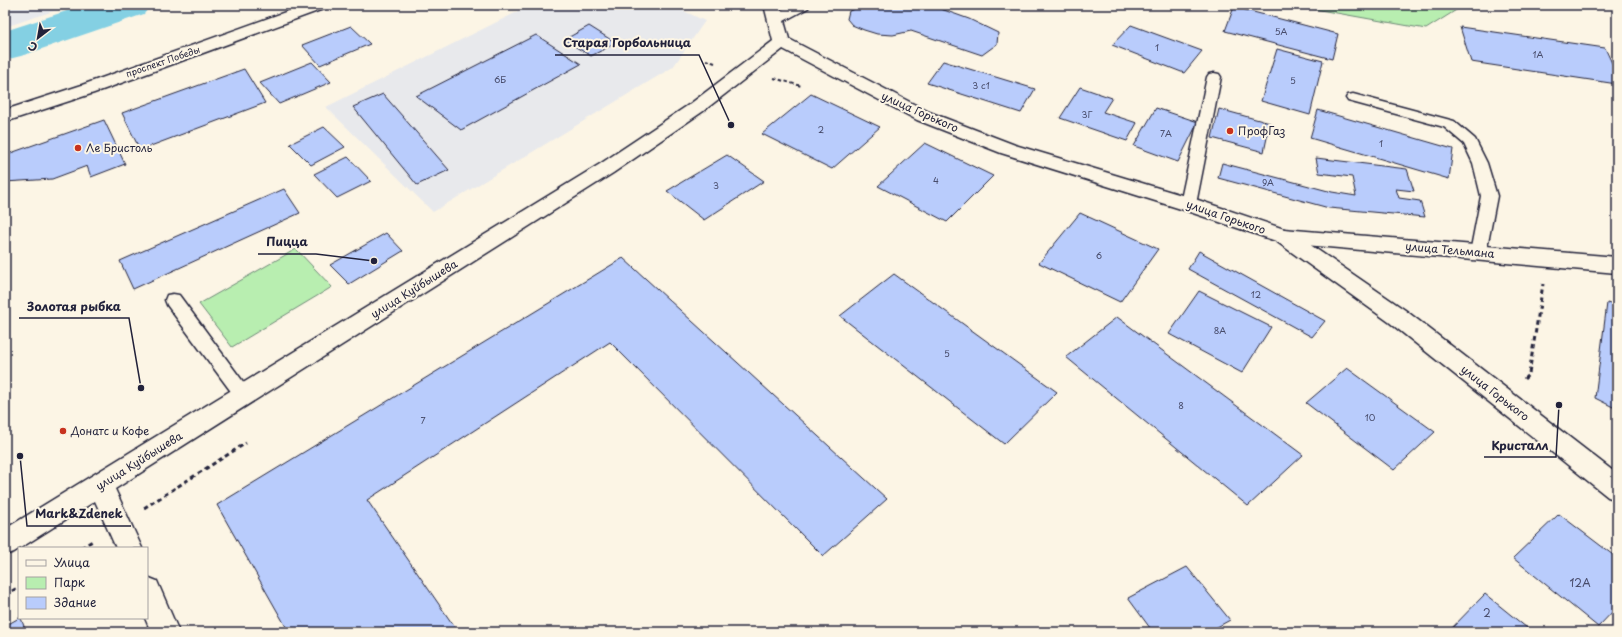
<svg xmlns="http://www.w3.org/2000/svg" width="1622" height="637" font-family="'Playpen Sans',sans-serif">
	<style>
		.built { fill: #e8e9ec }
		.green { fill: #b8eeb0; stroke: #6d8876 }
		.lines { fill: none; stroke-linecap: round; stroke-linejoin: round }
		.river { fill: #84d0e3; fill-rule: evenodd }
		.building { fill: #b9ccfc; stroke: #22223b }
		.lane-casing { stroke: #22223b; stroke-width: 3 }
		.street-casing { stroke: #22223b; stroke-width: 3 }
		.secondary-casing { stroke: #22223b; stroke-width: 3 }
		.primary-casing { stroke: #22223b; stroke-width: 3 }
		.path-far1 { stroke: #22223b; stroke-width: 2; stroke-dasharray: 3.5 2.5; stroke-linecap: butt }
		.path { stroke: #22223b; stroke-width: 3; stroke-dasharray: 4.5 3.5; stroke-linecap: butt }
		.lane { fill: #fcf5e5; fill-rule: evenodd }
		.street { fill: #fcf5e5; fill-rule: evenodd }
		.secondary { fill: #fcf5e5; fill-rule: evenodd }
		.primary { fill: #fcf5e5; fill-rule: evenodd }
		.poi-dot { fill: #c8321e; stroke: #fcf5e5; stroke-width: 1.5 }
		.labels { text-anchor: middle; stroke-width: 4; stroke-linejoin: round; paint-order: stroke }
		.number-label { font-size: 9px; fill: #484c6b }
		.far-street-label { font-size: 9px; fill: #22223b; stroke: #fcf5e5 }
		.street-label { font-size: 11px; fill: #22223b; stroke: #fcf5e5 }
		.poi-label { font-size: 11px; fill: #22223b; stroke: #fcf5e5; text-anchor: start }
		.near-number-label { font-size: 11px; fill: #484c6b }
		.leader { fill: none; stroke: #22223b; stroke-width: 1.5 }
		.callout-dot { fill: #22223b; stroke: #fcf5e5; stroke-width: 1.5 }
		.callout-label { font-size: 12px; text-anchor: middle; font-weight: bold; fill: #22223b; stroke: #fcf5e5; stroke-width: 4; stroke-linejoin: round; paint-order: stroke }
	</style>
	<rect width="100%" height="100%" fill="#fcf5e5"/>
	<filter id="ink" filterUnits="userSpaceOnUse"><feTurbulence type="fractalNoise" baseFrequency=".025" numOctaves="2"/><feDisplacementMap in="SourceGraphic" scale="8" xChannelSelector="R" yChannelSelector="G"/><feConvolveMatrix kernelMatrix="1 2 1 2 8 2 1 2 1" color-interpolation-filters="sRGB"/></filter>
	<g filter="url(#ink)">
		<!-- built -->
		<path class="built" d="M5,5H72L5,27Z
			M531,5H671L705,21L673,67L433,212L326,107Z"/>
		<!-- green -->
		<path class="green" d="M1292,5H1460L1461,7L1426,29Z
			M296,249L332,287L232,347L199,304Z"/>
		<g class="lines">
			<!-- river -->
			<path class="river" d="M85,5H151L144,14L21,56L5,60V31Z"/>
		</g>
		<!-- building -->
		<path class="building" d="M864,5H940L941,9L969,19L998,33L997,44L982,55L911,31L893,35L877,34L864,30L852,25L847,19L849,11Z
			M1234,7L1338,34L1332,59L1225,31Z
			M1131,25L1202,51L1184,73L1112,45Z
			M351,26L370,44L320,65L302,45Z
			M589,26L616,43L591,56L564,40Z
			M1460,27L1605,48L1617,74V84L1471,62Z
			M536,35L581,64L461,130L416,96Z
			M1277,49L1323,61L1310,115L1261,101Z
			M943,61L1035,89L1021,113L927,83Z
			M312,62L331,82L279,104L260,83Z
			M244,69L265,103L140,150L122,113Z
			M1080,87L1112,98L1103,112L1137,123L1127,141L1060,118Z
			M383,94L449,170L417,185L353,107Z
			M811,94L880,127L832,169L762,134Z
			M1156,108L1198,122L1178,162L1134,146Z
			M1219,109L1270,123L1264,152L1212,138Z
			M1318,110L1453,149L1449,179L1310,138Z
			M104,120L125,164L91,177L87,166L52,179L5,182V155Z
			M324,127L345,147L311,165L290,144Z
			M925,143L993,176L947,222L878,186Z
			M727,155L764,181L704,220L667,191Z
			M348,157L371,181L337,198L314,174Z
			M1316,158L1407,169L1414,191L1396,189L1399,198L1420,201L1425,217L1329,208L1218,178L1222,163L1332,192L1356,196L1352,177L1319,173Z
			M284,189L300,213L133,289L120,261Z
			M1080,213L1158,249L1120,302L1039,263Z
			M386,233L403,251L349,284L330,265Z
			M1199,251L1325,321L1312,337L1188,269Z
			M623,258L887,499L823,556L610,342L367,500L458,632H289L217,505Z
			M894,274L1057,392L1004,444L840,316Z
			M1199,291L1271,327L1242,373L1169,334Z
			M1607,303L1617,306V409L1595,398Z
			M1117,317L1303,455L1248,506L1066,357Z
			M1347,368L1435,432L1394,470L1306,403Z
			M1559,514L1617,558V607L1598,627L1513,558Z
			M1187,567L1230,620L1208,632H1153L1128,598Z
			M1485,594L1532,632H1448Z
			M19,618H21L26,632H5V626Z"/>
		<g class="lines">
			<defs>
				<path id="lane" d="M1214,73L1219,74L1221,77L1196,204L1193,208L1188,209L1183,208L1180,204L1207,77L1209,74Z
					M1353,94L1454,121L1475,139L1487,163L1497,196L1486,253L1484,257L1478,259L1472,257L1470,253L1481,196L1473,163L1464,144L1444,127L1348,101L1346,98L1348,95Z
					M173,294L179,295L250,391L253,396L250,401L244,404L238,401L167,305L165,300L167,295Z"/>
				<path id="street" d="M1283,229L1617,257V273L1283,243L1276,241L1273,236L1276,231Z"/>
				<path id="secondary" d="M764,5H780L781,10L790,5H810L808,8L784,21L789,39L929,112L1015,145L1195,199L1290,231L1405,310L1617,474V500L1608,497L1389,322L1276,241L1181,209L1001,153L917,120L783,49L702,112L613,173L115,489L142,548H116L95,501L14,552L5,555V529L600,164L690,104L773,41Z
					M147,577L157,581L179,632H151L145,618H147Z"/>
				<path id="primary" d="M305,5H328L326,8L94,93L5,122V110L82,85Z"/>
			</defs>
			<!-- lane casing -->
			<use href="#lane" class="lane-casing"/>
			<!-- street casing -->
			<use href="#street" class="street-casing"/>
			<!-- secondary casing -->
			<use href="#secondary" class="secondary-casing"/>
			<!-- primary casing -->
			<use href="#primary" class="primary-casing"/>
			<!-- path-far1 -->
			<path class="path-far1" d="M706,60L715,63
				M774,78L801,86"/>
			<!-- path -->
			<path class="path" d="M1524,379L1529,374L1543,284
				M144,508L246,443
				M81,548L94,540
				M5,595L19,587"/>
			<!-- lane -->
			<use href="#lane" class="lane"/>
			<!-- street -->
			<use href="#street" class="street"/>
			<!-- secondary -->
			<use href="#secondary" class="secondary"/>
			<!-- primary -->
			<use href="#primary" class="primary"/>
		</g>
	</g>
	<!-- markers -->
	<g class="poi-dot">
		<circle cx="1230" cy="131" r="4"/>
		<circle cx="78" cy="148" r="4"/>
		<circle cx="63" cy="431" r="4"/>
	</g>
	<g class="labels">
		<!-- number labels -->
		<g class="number-label">
			<text x="1281" y="35">5А</text>
			<text x="1157" y="51">1</text>
			<text x="1538" y="58">1А</text>
			<text x="500" y="83">6Б</text>
			<text x="1293" y="84">5</text>
			<text x="981" y="89">3 с1</text>
			<text x="1087" y="118">3Г</text>
			<text x="821" y="133">2</text>
			<text x="1166" y="137">7А</text>
			<text x="1381" y="147">1</text>
			<text x="936" y="184">4</text>
			<text x="1268" y="186">9А</text>
			<text x="716" y="189">3</text>
			<text x="1099" y="259">6</text>
			<text x="1256" y="298">12</text>
			<text x="1220" y="334">8А</text>
			<text x="947" y="357">5</text>
			<text x="1181" y="409">8</text>
			<text x="1370" y="421">10</text>
			<text x="423" y="424">7</text>
		</g>
		<!-- far-street labels -->
		<g class="far-street-label">
			<text transform="translate(163 62) rotate(-19)" y="3">проспект Победы</text>
		</g>
		<!-- street labels -->
		<g class="street-label">
			<text transform="translate(920 112) rotate(24)" y="4">улица Горького</text>
			<text transform="translate(1226 217) rotate(19)" y="4">улица Горького</text>
			<text transform="translate(1450 250) rotate(5)" y="4">улица Тельмана</text>
			<text transform="translate(414 289) rotate(-32)" y="4">улица Куйбышева</text>
			<text transform="translate(1495 393) rotate(38)" y="4">улица Горького</text>
			<text transform="translate(139 461) rotate(-32)" y="4">улица Куйбышева</text>
		</g>
		<!-- poi labels -->
		<g class="poi-label">
			<text x="1238" y="135">ПрофГаз</text>
			<text x="86" y="152">Ле Бристоль</text>
			<text x="71" y="435">Донатс и Кофе</text>
		</g>
		<!-- near-number labels -->
		<g class="near-number-label">
			<text x="1580" y="587">12А</text>
			<text x="1487" y="617">2</text>
		</g>
	</g>
	<!-- callouts -->
	<path class="leader" d="M731 125L699 55H555M374 261L316 254H258M141 388L129 318H19M1559 405L1556 457H1484M20 456L27 526H131"/>
	<g class="callout-dot">
		<circle cx="731" cy="125" r="4"/>
		<circle cx="374" cy="261" r="4"/>
		<circle cx="141" cy="388" r="4"/>
		<circle cx="1559" cy="405" r="4"/>
		<circle cx="20" cy="456" r="4"/>
	</g>
	<g class="callout-label">
		<text x="627" y="47">Старая Горбольница</text>
		<text x="287" y="246">Пицца</text>
		<text x="74" y="311">Золотая рыбка</text>
		<text x="1520" y="450">Кристалл</text>
		<text x="79" y="518">Mark&amp;Zdenek</text>
	</g>
	<!-- margin -->
	<rect width="1622" height="637" fill="none" stroke="#fcf5e5" stroke-width="20"/>
	<rect x="10" y="10" width="1602" height="617" fill="none" stroke="#22223b" stroke-width="1.5" filter="url(#ink)"/>
	<!-- legend -->
	<rect x="18" y="547" width="130" height="72" fill="#fcf5e5" stroke="#a5a1a1"/>
	<rect x="26" y="560" width="20" height="6" fill="#fcf5e5" stroke="#a5a1a1"/>
	<text x="54" y="567" font-size="12" fill="#22223b">Улица</text>
	<rect x="26" y="577" width="20" height="12" fill="#b8eeb0" stroke="#a5a1a1"/>
	<text x="54" y="587" font-size="12" fill="#22223b">Парк</text>
	<rect x="26" y="597" width="20" height="12" fill="#b9ccfc" stroke="#a5a1a1"/>
	<text x="54" y="607" font-size="12" fill="#22223b">Здание</text>
	<!-- north arrow -->
	<g transform="translate(38 38) rotate(211)" stroke="#fcf5e5" stroke-width="3" paint-order="stroke">
	<path d="M0-3L7 15L0 10L-7 15Z" fill="#22223b"/>
	<text y="-6" font-size="11" font-weight="bold" text-anchor="middle" fill="#22223b">С</text>
	</g>
</svg>
